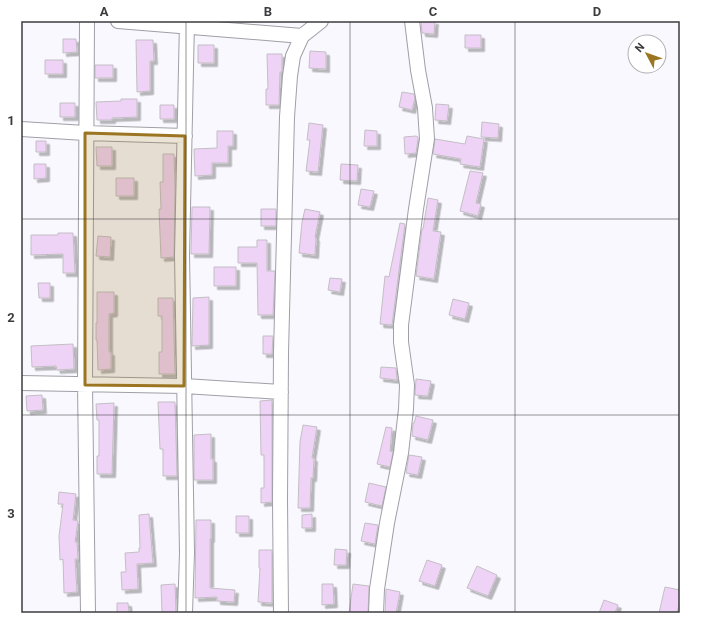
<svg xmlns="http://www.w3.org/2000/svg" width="701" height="634" font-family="Roboto,sans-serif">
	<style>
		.building { fill: #efd3f6; stroke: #c3bec4; filter: url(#shadow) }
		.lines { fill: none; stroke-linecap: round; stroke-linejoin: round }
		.minor-casing { stroke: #9f9fa6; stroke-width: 16 }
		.minor { stroke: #fff; stroke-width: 14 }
		.marked { fill: #9b7521; fill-opacity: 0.2; stroke: #9b7521; stroke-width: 3; stroke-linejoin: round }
		.grid { fill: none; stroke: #3c3c3f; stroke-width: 1; stroke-opacity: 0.55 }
		.neatline { fill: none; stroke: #3c3c3f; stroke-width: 1.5 }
		.grid-label { font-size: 13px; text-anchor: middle; font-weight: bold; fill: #3c3c3f }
	</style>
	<defs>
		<filter id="shadow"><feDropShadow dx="3.5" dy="3.5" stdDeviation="0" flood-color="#0004"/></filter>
	</defs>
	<rect width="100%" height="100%" fill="#f9f8fe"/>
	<!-- building -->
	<path class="building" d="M421,21H435L434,34L422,33Z
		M465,35H481V48H465Z
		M63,39H76L77,52L63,53Z
		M136,40H153L154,61H150V91L137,92Z
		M198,45H214V63H198Z
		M310,51L326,52V69L309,68Z
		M267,54H282V72H280L279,105H266V89H268Z
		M45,60H63V74H45Z
		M95,65H113V78H95Z
		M402,92L414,94L415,98L412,110L399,107Z
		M121,99H137V117L112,118V120H97L96,102L121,101Z
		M60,103H75V117H60Z
		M436,104L449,105L447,121L435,120Z
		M160,105H174V119H160Z
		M482,122L499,124L498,138L481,137Z
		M309,123L323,125L318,172L306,171L310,140H307Z
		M365,130L377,131V146H364Z
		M217,131H233V146H228V163H212V175L195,176L194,149L217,148Z
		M416,136L418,137V139L416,153L405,154L404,137Z
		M467,136L484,139L480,167L460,164L461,159L433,154L435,139L465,144Z
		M36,141H46V152H36Z
		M96,147H112V166H97Z
		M163,154H174L175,190L174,257L161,258L159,209H161L160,182H163Z
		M34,164H46V178L34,179Z
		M341,164L358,165L357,181L340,180Z
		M470,171L483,173L476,203L481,204L478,216L460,211Z
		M116,178H134V196H116Z
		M361,189L374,191L370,207L358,205Z
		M428,198L438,200L433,231L441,232L434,279L416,276L422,229H423Z
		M192,207H210L209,254H191Z
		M261,209H276V226H261Z
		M305,209L320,212L315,237L316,238L315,255L299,253L302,222Z
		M400,223L405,224L392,325L380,324L385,276L389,277Z
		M58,233H73L75,273H63V254L31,255V235H58Z
		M98,236L111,237L110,257L96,256Z
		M257,240H267V271H275L273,315H258L257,263H238V247H257Z
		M214,267H236V286H214Z
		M330,278L342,279L340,292L328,290Z
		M38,283H50V298H39Z
		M97,292H114V313L109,314V352H111V369L98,370L97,340H96V323H97Z
		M209,297V345L192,346L193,298Z
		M158,298H173L175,374H159V352H162V316H158Z
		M453,299L469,303L465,319L449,315Z
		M263,336H273L272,354H263Z
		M73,344L74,369L57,370L56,366L32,367L31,346Z
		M381,367L396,368L397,380L380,378Z
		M416,379L431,381L428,396L415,395Z
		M42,395L43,410L27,411L26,396Z
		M272,400V502L261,503V488H264V455H261L260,401Z
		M158,402H175L177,476H163V449H160Z
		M114,403L112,474H97V456H99V420H97L96,404Z
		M416,416L433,420L428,440L412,436L413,423H414Z
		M303,425L317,427L312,458H314L313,478H311L310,508H298L300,442Z
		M386,427L392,428L390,451L393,452L390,467L377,464Z
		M211,434V459H213V480H194V435Z
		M409,455L422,457L418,475L406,473Z
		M369,483L386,487L382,506L365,502Z
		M59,492L76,494L73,520L78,521L75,542H77L78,559H75L77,592L64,593L63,559L60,560L59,536L63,504H58Z
		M149,514L153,563L137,564L138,589L122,590L121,572H126L125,553L139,552V548H140L139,515Z
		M312,514V528H302V515Z
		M236,516H249V533H236Z
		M196,520H211V539H210V588L235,590L234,602L217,601V597L195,598Z
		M365,523L378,525L375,544L361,541Z
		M335,549L347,550L346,565H334Z
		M259,550H272V603L258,602L260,568H259Z
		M427,560L442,565L435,586L419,581Z
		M477,566L497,575L488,596L467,588Z
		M175,584L176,613H162L161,585Z
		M322,584H333L334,604L322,605Z
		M353,584L369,586L368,613H349Z
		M665,587L680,590V601L677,613H659Z
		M386,589L400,592L396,613H385Z
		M604,600L618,605L615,613H599Z
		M117,603H128L129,612L117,613Z"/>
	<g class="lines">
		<defs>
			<path id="minor" d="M87,21L85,385L88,613
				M118,21L302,36
				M21,129L85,133L185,136
				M21,383L184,386L281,392
				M185,613L187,553L182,255L187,21
				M281,613L280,499L281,353L287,117L290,76L293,56L302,36L321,21
				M376,613L377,589L387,523L401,453L406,409L407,385L401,342V325L416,209L427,139L425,108L418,70L412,21"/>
		</defs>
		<!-- minor casing -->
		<use href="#minor" class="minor-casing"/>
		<!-- minor -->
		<use href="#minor" class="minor"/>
	</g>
	<!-- marked area -->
	<path class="marked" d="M85,133L185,136L184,386L85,385Z"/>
	<!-- grid -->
	<path class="grid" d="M186,21V613M350,21V613M515,21V613M21,219H680M21,415H680"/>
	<!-- border -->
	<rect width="701" height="634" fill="none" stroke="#ffffff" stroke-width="44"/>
	<!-- north arrow -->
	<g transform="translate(647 54) rotate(311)"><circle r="19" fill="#ffffff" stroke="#b1b1b2"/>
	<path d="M0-3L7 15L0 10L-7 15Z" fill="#9b7521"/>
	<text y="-6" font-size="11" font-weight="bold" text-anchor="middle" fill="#3c3c3f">N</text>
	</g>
	<rect x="22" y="22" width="657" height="590" class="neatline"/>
	<g class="grid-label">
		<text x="104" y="16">A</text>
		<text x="268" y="16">B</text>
		<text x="433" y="16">C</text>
		<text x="597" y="16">D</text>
		<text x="11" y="125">1</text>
		<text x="11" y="322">2</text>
		<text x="11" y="518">3</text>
	</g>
</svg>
